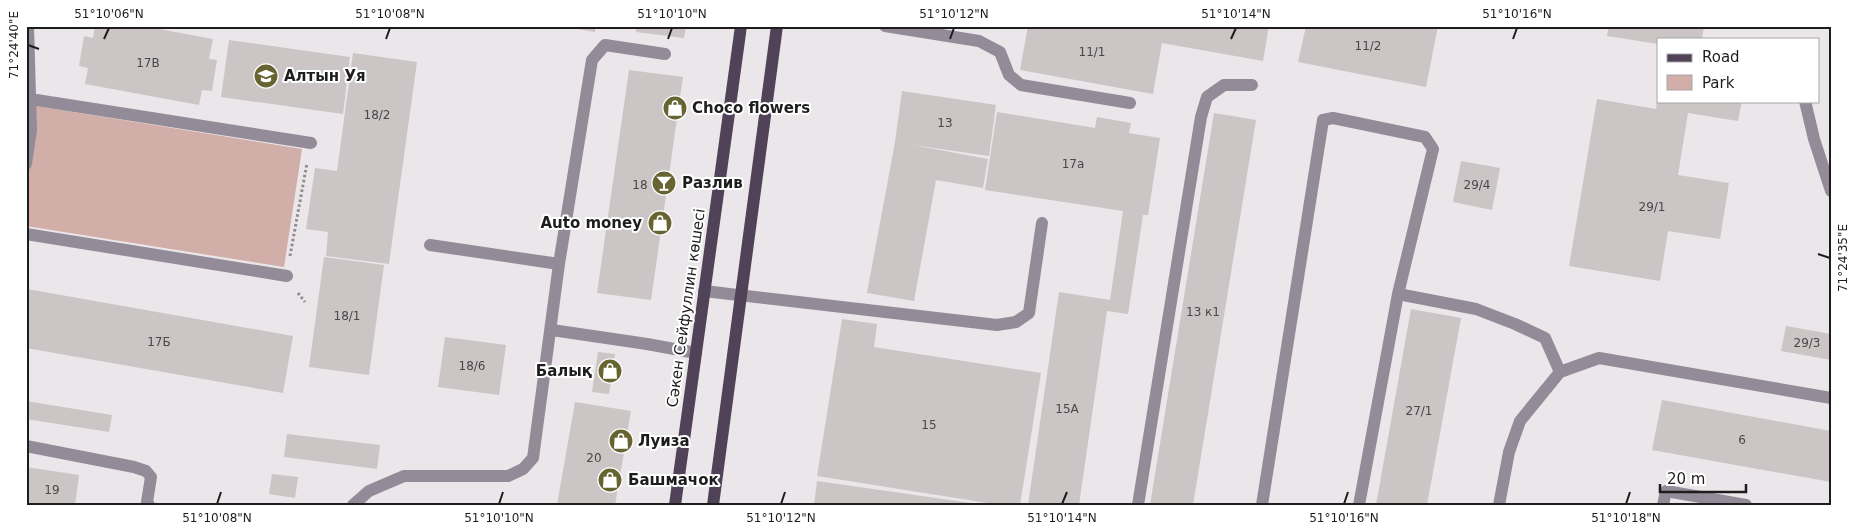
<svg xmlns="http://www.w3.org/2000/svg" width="1857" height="531" font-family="'DejaVu Sans',sans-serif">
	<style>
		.green { fill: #d1aea8 }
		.building { fill: #cbc5c6 }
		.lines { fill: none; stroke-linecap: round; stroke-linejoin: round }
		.path { stroke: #8f8c8e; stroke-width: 3; stroke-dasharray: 2.5 2.5; stroke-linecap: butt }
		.minor { stroke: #938c98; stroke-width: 12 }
		.major { stroke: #504257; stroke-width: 12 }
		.ticks { fill: none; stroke: #1e1d1e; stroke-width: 2 }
		.labels { text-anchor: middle; stroke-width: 4; stroke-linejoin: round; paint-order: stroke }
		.number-label { font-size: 12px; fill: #494748 }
		.poi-label { font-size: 15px; font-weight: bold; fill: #1e1d1e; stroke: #fff; text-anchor: start }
		.street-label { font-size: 15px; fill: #1e1d1e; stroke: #fff }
		.neatline { fill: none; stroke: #1e1d1e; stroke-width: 2 }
		.ticks-label { font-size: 12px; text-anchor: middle; fill: #1e1d1e }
	</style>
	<rect width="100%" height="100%" fill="#eae6e9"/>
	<!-- green -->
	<path class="green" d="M36,106L302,149L284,267L26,226V185Z"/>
	<!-- building -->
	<path class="building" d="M95,26H143L213,39L209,59L217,60L212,91L202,90L199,105L85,84L88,68L79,66L84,36L93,38Z
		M561,26H595V32Z
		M637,26H686L684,38L636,32Z
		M1028,26H1269L1263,61L1162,43L1153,94L1020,70Z
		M1306,26H1329L1350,29V26H1438L1426,87L1298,62Z
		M1609,26H1704L1702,39H1658V44L1607,36Z
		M229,40L350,57L343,114L221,97Z
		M353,53L417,62L389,264L326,256L328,232L306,229L315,168L337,171Z
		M629,70L683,77L651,300L597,293Z
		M902,91L996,105L989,156L913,145L988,159L983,188L936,180L914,301L867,293L895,142Z
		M1597,99L1656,109L1657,101H1742L1738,121L1688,113L1678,175L1729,183L1720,239L1668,231L1660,281L1569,266Z
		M997,112L1095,128L1097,117L1131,123L1129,133L1160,138L1148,215H1143L1128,314L1107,311L1079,505H1028L1059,292L1110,300L1123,211L985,190Z
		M1214,113L1256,120L1193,505H1150Z
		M1461,161L1500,168L1492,210L1453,202Z
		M324,257L384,265L369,375L309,367Z
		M27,289L293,336L283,393L26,348Z
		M1411,309L1461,318L1427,505H1376Z
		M842,319L877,324L874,347L1041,373L1020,505H1000L817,476Z
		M1786,326L1831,334V360L1781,351Z
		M445,337L506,345L499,395L438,387Z
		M598,352L615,354L609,394L592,392Z
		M1662,400L1831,431V482L1652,450Z
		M26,401L112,415L109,432L26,419Z
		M575,402L631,411L615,505H557Z
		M287,434L380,445L377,469L284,457Z
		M26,467L79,475L75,505H26Z
		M272,474L298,477L295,498L269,494Z
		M817,481L978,504V505H814Z"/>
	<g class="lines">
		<!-- path -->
		<path class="path" d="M290,256L307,163
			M298,293L305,302"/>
		<!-- minor -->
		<path class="minor" d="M885,26L979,41L1000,52L1009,75L1021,85L1130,103
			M30,99L311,143
			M1805,101L1814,139L1831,191
			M26,164L31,130L28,26
			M26,234L287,276
			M430,245L559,264
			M704,291L997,325L1016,322L1029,313L1042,223
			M1398,294L1476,309L1515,324L1545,338L1560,372
			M552,330L647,344L696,353
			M26,446L134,467L146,471L151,477L147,502L149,505
			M353,505L369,491L404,476H508L523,469L533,458L559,264L592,60L605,45L665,54
			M1138,505L1201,117L1207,97L1224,85H1252
			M1262,505L1323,120L1333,118L1425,137L1433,149L1398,294L1359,505
			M1499,505L1509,452L1520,421L1560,372L1599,358L1831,398
			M1663,505L1666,491L1746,505"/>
		<!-- major -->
		<path class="major" d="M675,505L741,26
			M713,505L777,26"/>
	</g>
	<!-- ticks -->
	<path class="ticks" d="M104,39L109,28M386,39L390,28M668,39L672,28M950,39L954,28M1231,39L1236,28M1513,39L1517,28M28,45L39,49M1818,254L1830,258M217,504L221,492M499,504L503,492M781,504L785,492M1062,504L1067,492M1344,504L1348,492M1626,504L1630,492"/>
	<!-- icons -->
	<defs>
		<symbol id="school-disc" viewBox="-11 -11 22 22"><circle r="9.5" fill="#676431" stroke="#fff"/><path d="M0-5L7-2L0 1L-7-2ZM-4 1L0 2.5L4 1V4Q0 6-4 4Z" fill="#fff"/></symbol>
		<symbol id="shop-disc" viewBox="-11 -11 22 22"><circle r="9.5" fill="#676431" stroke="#fff"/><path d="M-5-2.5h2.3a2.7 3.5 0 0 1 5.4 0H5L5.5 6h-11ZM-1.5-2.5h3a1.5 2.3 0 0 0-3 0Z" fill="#fff"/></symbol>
		<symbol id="bar-disc" viewBox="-11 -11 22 22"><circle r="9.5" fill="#676431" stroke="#fff"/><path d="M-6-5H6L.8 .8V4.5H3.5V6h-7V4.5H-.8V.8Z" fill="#fff"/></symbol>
	</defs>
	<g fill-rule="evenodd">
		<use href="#school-disc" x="252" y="62" width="28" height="28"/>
		<use href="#shop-disc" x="661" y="94" width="28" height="28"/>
		<use href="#bar-disc" x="650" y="169" width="28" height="28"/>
		<use href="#shop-disc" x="646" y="209" width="28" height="28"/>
		<use href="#shop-disc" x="596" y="357" width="28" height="28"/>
		<use href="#shop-disc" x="607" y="427" width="28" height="28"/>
		<use href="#shop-disc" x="596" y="466" width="28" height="28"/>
	</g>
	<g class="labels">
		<!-- number labels -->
		<g class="number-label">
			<text x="1368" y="50">11/2</text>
			<text x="1092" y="56">11/1</text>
			<text x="148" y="67">17В</text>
			<text x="377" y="119">18/2</text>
			<text x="945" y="127">13</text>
			<text x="1073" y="168">17а</text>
			<text x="640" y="189">18</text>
			<text x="1477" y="189">29/4</text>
			<text x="1652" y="211">29/1</text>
			<text x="1203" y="316">13 к1</text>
			<text x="347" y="320">18/1</text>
			<text x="159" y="346">17Б</text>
			<text x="1807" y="347">29/3</text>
			<text x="472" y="370">18/6</text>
			<text x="1067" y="413">15А</text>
			<text x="1419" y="415">27/1</text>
			<text x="929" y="429">15</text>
			<text x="1742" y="444">6</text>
			<text x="594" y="462">20</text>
			<text x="52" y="494">19</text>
		</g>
		<!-- poi labels -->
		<g class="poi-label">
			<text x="284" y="81">Алтын Уя</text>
			<text x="692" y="113">Choco flowers</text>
			<text x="682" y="188">Разлив</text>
			<text x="642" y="228" text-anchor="end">Auto money</text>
			<text x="592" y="376" text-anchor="end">Балық</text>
			<text x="638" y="446">Луиза</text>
			<text x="628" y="485">Башмачок</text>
		</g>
		<!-- street labels -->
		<g class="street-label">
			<text transform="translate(686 308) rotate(-82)" y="5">Сәкен Сейфуллин көшесі</text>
		</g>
	</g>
	<!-- border -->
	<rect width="1857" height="531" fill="none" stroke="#ffffff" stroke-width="55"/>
	<!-- legend -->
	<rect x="1657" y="38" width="162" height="65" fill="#ffffff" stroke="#a5a5a5"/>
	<rect x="1667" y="54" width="25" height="8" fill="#504257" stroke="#a5a5a5"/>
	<text x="1702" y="62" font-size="15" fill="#1e1d1e">Road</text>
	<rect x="1667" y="75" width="25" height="15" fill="#d1aea8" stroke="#a5a5a5"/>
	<text x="1702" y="88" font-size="15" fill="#1e1d1e">Park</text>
	<!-- scale -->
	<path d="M1660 484v8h86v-8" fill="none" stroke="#1e1d1e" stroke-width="2.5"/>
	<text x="1667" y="484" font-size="15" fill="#1e1d1e" stroke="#ffffff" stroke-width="4" paint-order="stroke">20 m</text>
	<rect x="28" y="28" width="1802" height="476" class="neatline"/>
	<g class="ticks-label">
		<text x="109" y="18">51°10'06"N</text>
		<text x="390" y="18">51°10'08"N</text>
		<text x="672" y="18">51°10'10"N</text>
		<text x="954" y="18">51°10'12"N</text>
		<text x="1236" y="18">51°10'14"N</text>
		<text x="1517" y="18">51°10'16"N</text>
		<text transform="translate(14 45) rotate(-90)" y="4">71°24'40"E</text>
		<text transform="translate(1843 258) rotate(-90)" y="4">71°24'35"E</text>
		<text x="217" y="522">51°10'08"N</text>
		<text x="499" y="522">51°10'10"N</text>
		<text x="781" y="522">51°10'12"N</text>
		<text x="1062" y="522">51°10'14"N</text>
		<text x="1344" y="522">51°10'16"N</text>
		<text x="1626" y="522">51°10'18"N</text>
	</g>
</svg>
